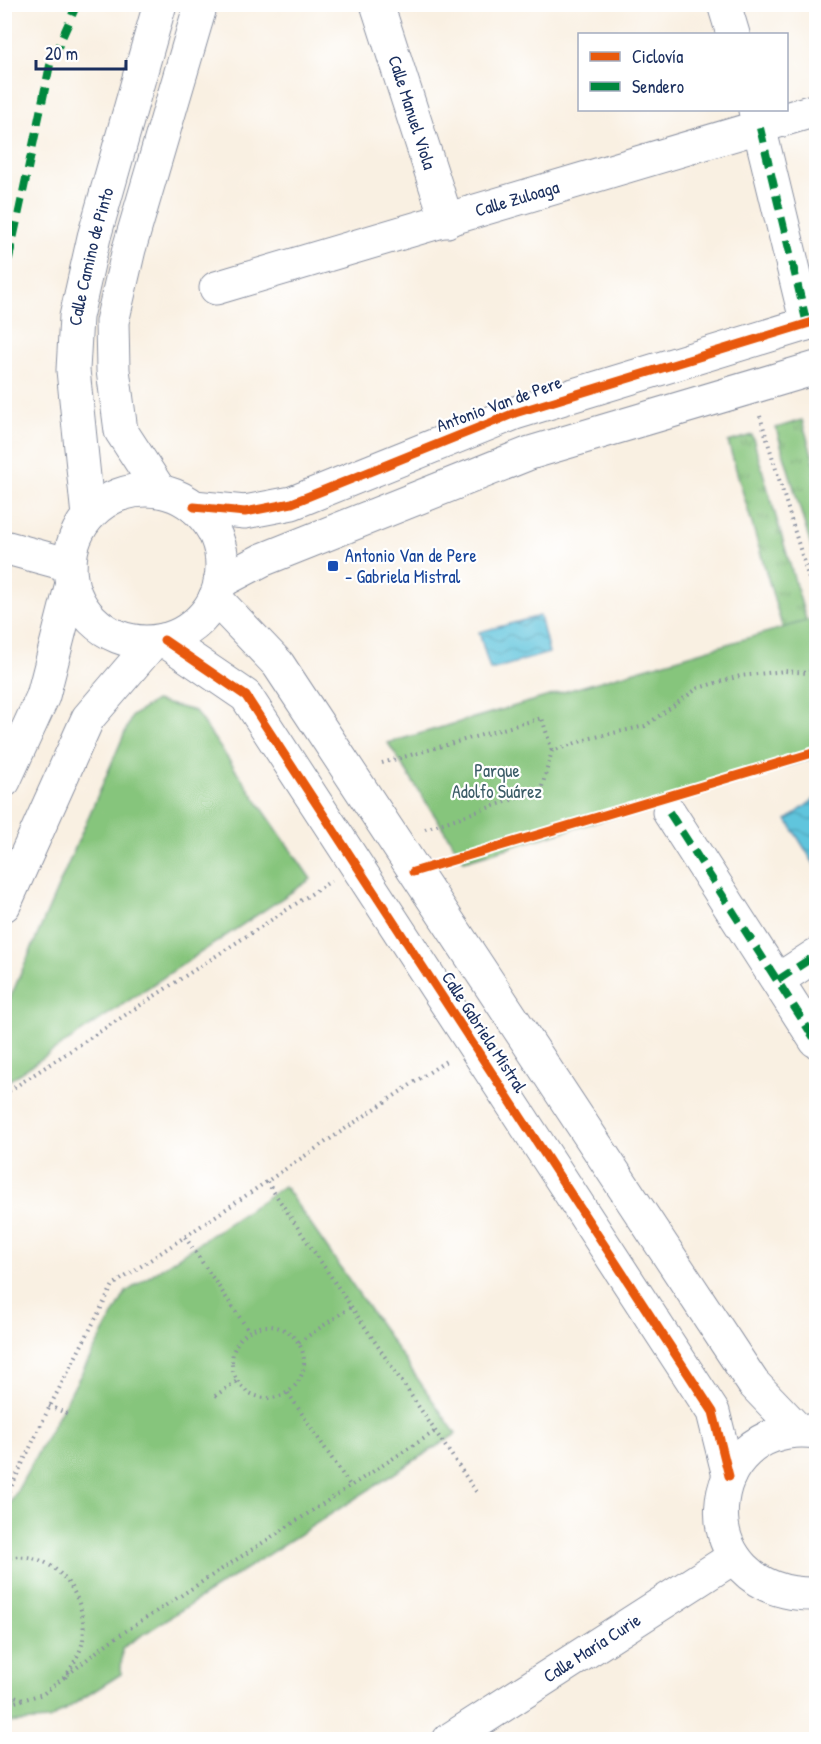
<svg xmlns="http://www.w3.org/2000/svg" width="821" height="1744" font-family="'Patrick Hand',sans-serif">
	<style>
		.grass { fill: url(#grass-tufts); stroke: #507a6d; stroke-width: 1.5 }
		.green { fill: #86c57c; stroke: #507a6d; stroke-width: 1.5 }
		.water { fill: url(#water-waves); stroke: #3e7a9e; stroke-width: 1.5 }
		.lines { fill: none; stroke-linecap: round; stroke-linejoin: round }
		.street-casing { stroke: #8a90a0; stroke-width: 35 }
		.secondary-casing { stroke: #8a90a0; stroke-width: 35 }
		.path { stroke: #8a90a0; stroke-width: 4; stroke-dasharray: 1.5 4.5; stroke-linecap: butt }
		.street { stroke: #fff; stroke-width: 33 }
		.secondary { stroke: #fff; stroke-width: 33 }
		.quiet { stroke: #00873e; stroke-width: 8; stroke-dasharray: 15 8; stroke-linecap: butt }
		.cycleway-casing { stroke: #fff; stroke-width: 13 }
		.cycleway { stroke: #e8590c; stroke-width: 9 }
		.transit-dot { fill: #1a4fb4; stroke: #fff; stroke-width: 2 }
		.labels { text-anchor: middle; stroke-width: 4.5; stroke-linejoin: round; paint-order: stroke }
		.street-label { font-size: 18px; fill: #1b2f5e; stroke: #fff }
		.transit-label { font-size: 18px; fill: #164399; stroke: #fff; text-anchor: start }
		.park-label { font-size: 18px; fill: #3b5c67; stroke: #fff }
	</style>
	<defs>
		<pattern id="grass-tufts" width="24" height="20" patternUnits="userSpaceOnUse" patternTransform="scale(1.5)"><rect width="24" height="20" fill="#86c57c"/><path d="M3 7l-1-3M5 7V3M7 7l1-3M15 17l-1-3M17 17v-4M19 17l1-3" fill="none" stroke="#6da069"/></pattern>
		<pattern id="water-waves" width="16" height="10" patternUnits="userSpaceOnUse" patternTransform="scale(1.5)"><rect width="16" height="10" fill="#60c5dd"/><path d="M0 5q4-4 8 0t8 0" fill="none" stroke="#4ea0b6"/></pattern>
	</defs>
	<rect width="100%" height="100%" fill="#fff"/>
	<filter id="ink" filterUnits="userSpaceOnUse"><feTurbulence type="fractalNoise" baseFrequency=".0167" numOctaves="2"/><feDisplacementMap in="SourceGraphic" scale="12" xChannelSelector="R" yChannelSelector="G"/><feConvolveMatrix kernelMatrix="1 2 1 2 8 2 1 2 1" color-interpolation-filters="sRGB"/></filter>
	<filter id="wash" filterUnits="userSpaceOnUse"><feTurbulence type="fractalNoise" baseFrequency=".008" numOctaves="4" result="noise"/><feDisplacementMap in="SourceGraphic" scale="24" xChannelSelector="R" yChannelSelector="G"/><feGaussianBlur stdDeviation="1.35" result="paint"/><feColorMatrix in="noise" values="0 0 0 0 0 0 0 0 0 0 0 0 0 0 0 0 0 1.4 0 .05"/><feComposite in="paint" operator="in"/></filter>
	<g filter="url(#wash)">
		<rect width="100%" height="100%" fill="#f9f0e2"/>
		<!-- grass -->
		<path class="grass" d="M802,420L816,468V563L776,428Z
			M752,435L813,643L789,650L728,442Z"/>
		<!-- green -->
		<path class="green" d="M816,618V757L464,861L388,743Z
			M155,701L195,711L311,879L5,1083V1010L132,716Z
			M284,1186L456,1434L122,1648L121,1674L49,1720L5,1723V1513L126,1292Z"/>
		<!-- water -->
		<path class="water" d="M540,616L549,653L490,670L479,632Z
			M816,798V867L787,820Z"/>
	</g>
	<g filter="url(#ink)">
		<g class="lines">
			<defs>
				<g id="street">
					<path id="s1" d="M377,4L447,221"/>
					<path d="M724,4L733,34"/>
					<path d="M755,110L807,324"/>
					<path id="s2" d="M216,288L816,110"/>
					<path d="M160,491L121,431L113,370L112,322L129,249L201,4"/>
					<path d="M194,507L245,512L292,503L515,413L816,321"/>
					<path id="s3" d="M88,516L73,370L76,317L94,237L160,4"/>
					<path d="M4,547L70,565"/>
					<path d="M220,582L262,560L530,453L816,368"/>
					<path d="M215,598L278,664L753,1383L798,1430"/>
					<path d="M164,640L246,696L713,1412L729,1476"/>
					<path d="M669,812L816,1041"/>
					<path d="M778,980L816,955"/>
					<path d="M816,1432C697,1417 683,1597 816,1594"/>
					<path id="s4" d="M449,1740L734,1557"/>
				</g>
				<path id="secondary" d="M70 566a76 76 0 1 1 152 0a76 76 0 1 1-152 0Z
					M4,781L43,696L72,583
					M4,905L88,718L153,642"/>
			</defs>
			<!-- street casing -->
			<use href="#street" class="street-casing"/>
			<!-- secondary casing -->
			<use href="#secondary" class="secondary-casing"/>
			<!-- path -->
			<path class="path" d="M760,416L816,602
				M382,763L542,718L552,751
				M425,829L541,790L552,751L591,738L645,726L698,688L740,676L785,671L807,673L816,668
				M4,1094L331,881
				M267,1182L477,1493
				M185,1237L249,1331
				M232 1362a36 36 0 1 1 72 0a36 36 0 1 1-72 0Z
				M299,1342L351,1307
				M288,1393L351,1487
				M215,1396L237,1381
				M49,1406L71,1415
				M4,1502L48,1410L113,1285L446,1061
				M4,1559C53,1545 89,1596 83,1640C81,1653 71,1667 65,1678
				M4,1693L24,1699
				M4,1705L43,1694L109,1642L434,1432"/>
			<!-- street -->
			<use href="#street" class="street"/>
			<!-- secondary -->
			<use href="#secondary" class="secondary"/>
			<!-- quiet -->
			<path class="quiet" d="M760,128L807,324
				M4,282L50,65L77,4
				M669,812L816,1041
				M778,980L816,955"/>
			<defs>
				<path id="cycleway" d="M194,507L245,512L292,503L515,413L816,321
					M164,640L246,696L713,1412L729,1476
					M413,872L816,752"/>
			</defs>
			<!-- cycleway casing -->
			<use href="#cycleway" class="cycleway-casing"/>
			<!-- cycleway -->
			<use href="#cycleway" class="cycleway"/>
		</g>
	</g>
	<!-- markers -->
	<rect class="transit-dot" x="327" y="560" width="12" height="12" rx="3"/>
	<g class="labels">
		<!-- street labels -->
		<g class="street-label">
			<text dy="6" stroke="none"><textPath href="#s1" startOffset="114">Calle Manuel Viola</textPath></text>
			<text dy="6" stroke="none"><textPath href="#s2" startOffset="314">Calle Zuloaga</textPath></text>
			<text dy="6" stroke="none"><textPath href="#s3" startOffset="262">Calle Camino de Pinto</textPath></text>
			<text transform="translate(499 404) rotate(-20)" y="6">Antonio Van de Pere</text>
			<text transform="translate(484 1032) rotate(57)" y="6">Calle Gabriela Mistral</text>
			<text dy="6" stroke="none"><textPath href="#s4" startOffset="170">Calle María Curie</textPath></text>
		</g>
		<!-- transit labels -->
		<g class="transit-label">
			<text x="345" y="562">Antonio Van de Pere<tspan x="345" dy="21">- Gabriela Mistral</tspan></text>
		</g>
		<!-- park labels -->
		<g class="park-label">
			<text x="497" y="777">Parque<tspan x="497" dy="21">Adolfo Suárez</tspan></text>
		</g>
	</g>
	<!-- margin -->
	<rect width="821" height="1744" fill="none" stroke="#fff" stroke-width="24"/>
	<!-- legend -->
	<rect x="578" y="33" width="210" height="78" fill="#ffffff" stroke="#a4acbf" stroke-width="1.5"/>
	<rect x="590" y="52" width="30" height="9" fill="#e8590c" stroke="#a4acbf" stroke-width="1.5"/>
	<text x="632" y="63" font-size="18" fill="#1b2f5e">Ciclovía</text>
	<rect x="590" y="82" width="30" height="9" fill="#00873e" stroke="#a4acbf" stroke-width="1.5"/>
	<text x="632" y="93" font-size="18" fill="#1b2f5e">Sendero</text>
	<!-- scale -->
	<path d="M36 60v9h90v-9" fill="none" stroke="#1b2f5e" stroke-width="3"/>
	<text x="45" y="60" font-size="18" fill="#1b2f5e" stroke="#ffffff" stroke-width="4.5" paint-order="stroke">20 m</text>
</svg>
